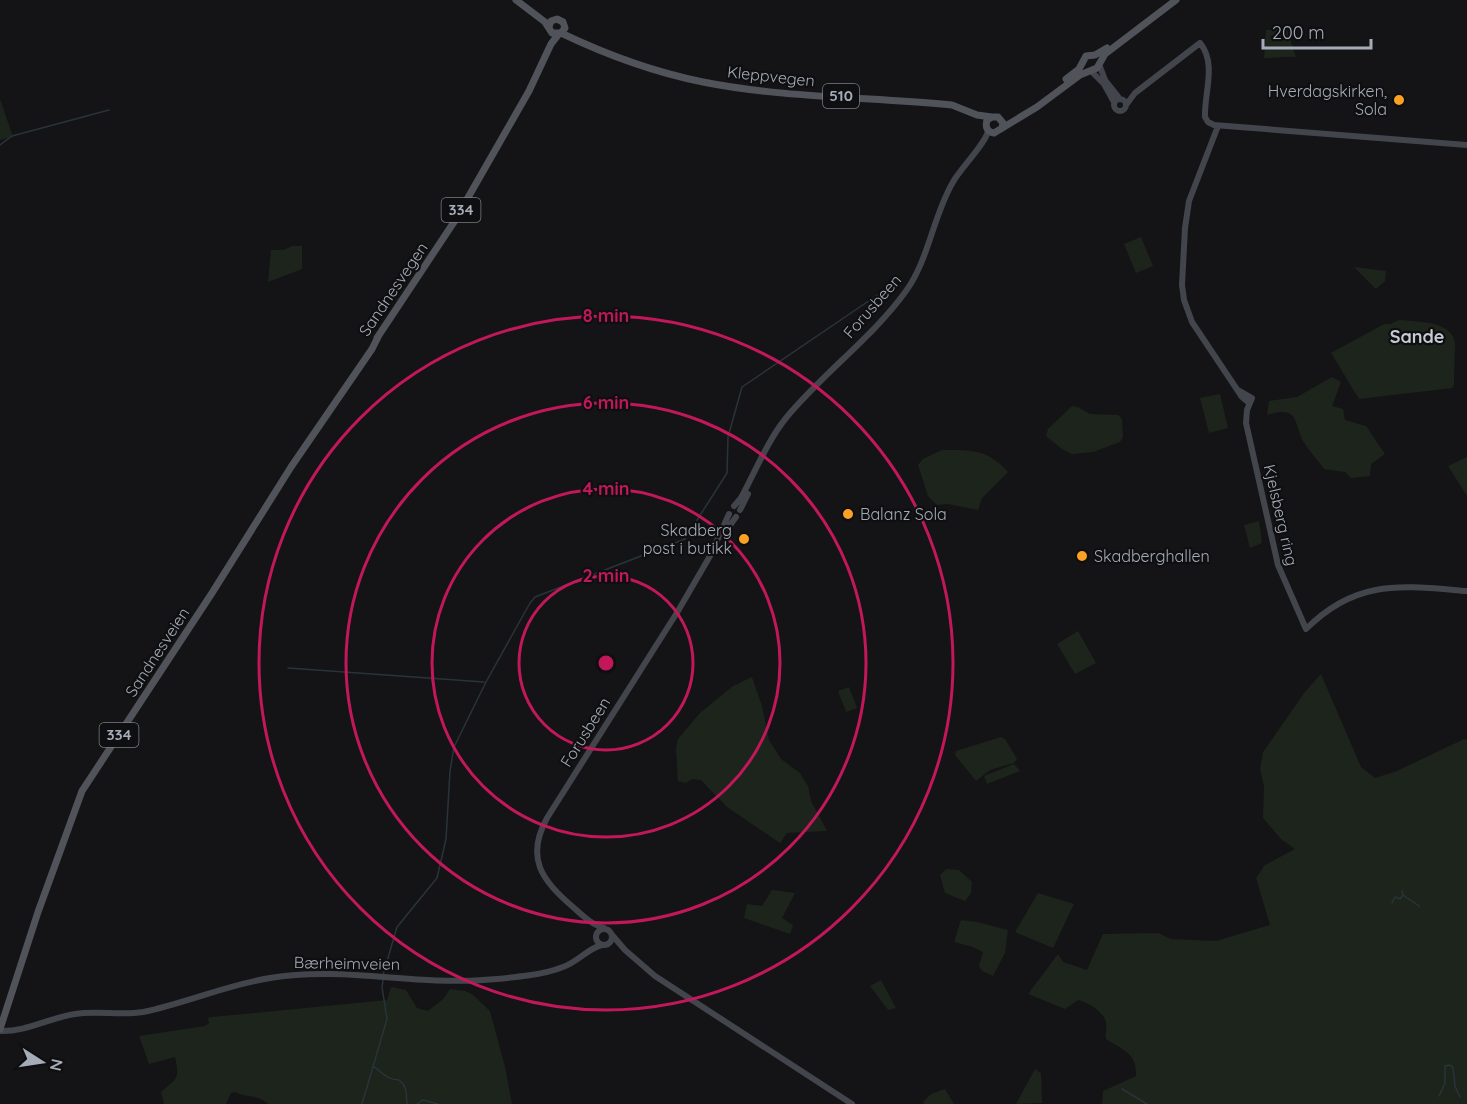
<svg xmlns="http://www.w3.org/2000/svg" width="1467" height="1104" font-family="Quicksand,sans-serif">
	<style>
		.green { fill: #1c241c }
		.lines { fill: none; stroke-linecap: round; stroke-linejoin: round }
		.stream { stroke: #29343a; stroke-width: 1.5 }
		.secondary { stroke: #42454b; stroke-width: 6 }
		.primary { stroke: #50535a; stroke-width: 7 }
		.ring { fill: none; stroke: #c2185b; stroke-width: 3 }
		.poi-dot { fill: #fda125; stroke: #0f0f11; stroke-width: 2 }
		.labels { text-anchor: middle; stroke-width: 4.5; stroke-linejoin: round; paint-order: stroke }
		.shield { fill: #0f0f11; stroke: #787d85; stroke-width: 1.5 }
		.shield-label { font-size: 15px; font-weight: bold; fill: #a5acb7 }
		.street-label { font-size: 16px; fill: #a5acb7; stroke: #0f0f11 }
		.poi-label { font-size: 16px; fill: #a5acb7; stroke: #0f0f11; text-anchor: end }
		.neighbourhood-label { font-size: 18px; font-weight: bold; fill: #c6cad3; stroke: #0f0f11 }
		.centre { fill: #c2185b; stroke: #0f0f11; stroke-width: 3 }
		.ring-label { font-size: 18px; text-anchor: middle; font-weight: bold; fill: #c2185b; stroke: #0f0f11; stroke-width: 4.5; stroke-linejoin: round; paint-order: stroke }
	</style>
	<rect width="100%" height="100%" fill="#141416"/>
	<!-- green -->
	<path class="green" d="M1266,30H1287L1296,57C1284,56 1276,58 1264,58Z
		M0,99L13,137L0,140Z
		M1141,237L1153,266L1136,273L1124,244Z
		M293,246H302V269L268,282L271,250H283Z
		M1354,267L1386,271L1385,281L1376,289Z
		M1399,320C1417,322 1454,320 1455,345C1455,358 1454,371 1454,384L1452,388L1359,399L1331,353L1384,324H1390Z
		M1332,377L1341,382L1332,406L1343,409L1345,420L1366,426L1385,454L1371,464L1370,476L1351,478L1345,472L1324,469C1317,459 1309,451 1303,441C1293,419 1298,406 1267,415L1269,401L1297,397Z
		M1220,394L1228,428L1209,433L1200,398Z
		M1072,406L1078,407L1090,414L1118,415L1122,419L1123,437L1120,442L1093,452L1072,454L1062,449L1046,436L1048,429Z
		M942,450C971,450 988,449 1008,472L982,498L978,510L948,504L937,505L928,496L918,465L923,459Z
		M1467,457V496L1448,466Z
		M1259,521L1262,543L1250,548L1244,525Z
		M1078,631L1096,663L1075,674L1057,644Z
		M1321,674L1361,767L1375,778L1397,771L1464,739L1467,740V1104H1102L1103,1091L1136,1076C1137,1053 1123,1050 1106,1039C1105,1034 1107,1027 1106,1023C1105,1012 1087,1002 1078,1000L1065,1009L1028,994L1058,954L1063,962L1087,970L1103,934L1158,933L1171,939L1216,941L1270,925L1256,878L1265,865L1295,849L1281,839L1263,818L1264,786L1260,769L1263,752L1305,692Z
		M752,677L762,706L769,740L781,759L800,773L808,786L811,801L827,831L787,833L780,843L727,807L701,780L692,779L686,783L678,781L676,748L678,739L700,713L733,686Z
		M849,687L857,708L846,712L838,691Z
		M1001,737L1005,739L1017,759L1014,763L990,770L976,781L955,755L956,751Z
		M1014,764L1020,771L987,784L984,776Z
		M946,869L959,870L972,882L971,893L965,901L945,893L940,875Z
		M772,890L795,893L782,918L793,925L790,934L744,918L747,904L762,906Z
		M1038,893L1074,904L1053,948L1015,932Z
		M961,920L977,922L1008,930L1005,953L993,976L982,971L979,966L983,952L973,947L954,942Z
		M881,980L896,1008L888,1010L870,986Z
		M391,987L406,990L417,1008L428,1011L443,999L450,989L465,991L472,994L490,1011L505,1067L512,1104H268C258,1094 246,1098 235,1092L231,1093L226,1104H164L161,1092C177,1078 180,1080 175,1057L149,1064L139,1036L205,1026L209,1023L208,1018L212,1017L387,1000Z
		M1035,1069L1041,1073L1042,1103L1016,1104Z
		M945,1089L954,1104H924L923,1102L931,1094Z"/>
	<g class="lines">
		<!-- stream -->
		<path class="stream" d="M0,145L12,136L109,110
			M288,668L484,682
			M1402,891L1403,895L1419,906
			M1392,903L1395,897L1400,899L1403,895
			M383,975L397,927L437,878L446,839L450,771L454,747L486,682L530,603L535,597L685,539L727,473L728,437L742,387L876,296L894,288
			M373,1066C385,1074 385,1079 399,1080C408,1087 406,1095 407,1104
			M1122,1089L1147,1104
			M1439,1096L1445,1083V1066L1449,1065L1453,1067L1455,1086L1460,1097
			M362,1104L387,1019L382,987L383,980
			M417,1104L423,1100L438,1104"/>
		<!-- secondary -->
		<path class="secondary" d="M1099,64L1105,80L1120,99
			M1091,71L1104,84L1114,102
			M1114 105a6 6 0 1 1 12 0a6 6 0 1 1-12 0Z
			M1126,105L1135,93L1200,43C1217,63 1204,94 1205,117L1208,122L1214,125L1467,145
			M1218,126L1189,201L1185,228L1182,285L1184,300L1192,322L1242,397L1249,403
			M1238,390L1252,398L1247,410L1246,423L1278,565L1306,629C1357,578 1402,586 1467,591
			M734,506L741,498C755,472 768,440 786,418C822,374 873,337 906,291C929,259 933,216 953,182C960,169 988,141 988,130
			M740,510L748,494
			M728,528L736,517
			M604,928C592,925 582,915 573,907C542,881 525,858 547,818L678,611L710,556L729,514
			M596 937a8 8 0 1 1 16 0a8 8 0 1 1-16 0Z
			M613,936L625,950L655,976L852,1104
			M0,1031C26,1032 49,1018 75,1014C97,1010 120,1016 143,1012C186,1003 226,985 270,978C341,966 412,985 483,980C507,978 541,976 563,967C578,962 588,948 602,945"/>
		<!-- primary -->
		<path class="primary" d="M516,0L545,22L552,33H561L565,28L563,22L557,19L551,21L549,27
			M561,33C607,55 653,72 703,82C783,98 870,97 952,105L977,115L992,117
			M1066,79L1079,69L1086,56L1095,55L1107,48
			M1002,128L1003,123L998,117H992L987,120C985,127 987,132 994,133L1037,107L1080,75L1097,68L1105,54L1176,0
			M377,338L454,222L529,91L551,44L558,35
			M0,1029L38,912L82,791L212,593L291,467L372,349L379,335"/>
	</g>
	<!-- distance rings -->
	<g class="ring">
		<circle cx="606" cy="663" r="87"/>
		<circle cx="606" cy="663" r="174"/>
		<circle cx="606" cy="663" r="260"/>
		<circle cx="606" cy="663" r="347"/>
	</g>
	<!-- markers -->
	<g class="poi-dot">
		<circle cx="1399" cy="100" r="6"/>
		<circle cx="848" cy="514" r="6"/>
		<circle cx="744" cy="539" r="6"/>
		<circle cx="1082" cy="556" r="6"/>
	</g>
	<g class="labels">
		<!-- shield labels -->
		<g class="shield">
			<rect x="823" y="84" width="36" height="24" rx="4.5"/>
			<rect x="441.5" y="198" width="39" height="24" rx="4.5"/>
			<rect x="99.5" y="723" width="39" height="24" rx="4.5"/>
		</g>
		<g class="shield-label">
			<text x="841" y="101">510</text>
			<text x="461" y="215">334</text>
			<text x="119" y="740">334</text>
		</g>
		<!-- street labels -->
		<g class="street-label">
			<text transform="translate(771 76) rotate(6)" y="6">Kleppvegen</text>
			<text transform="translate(393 289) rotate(-56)" y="6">Sandnesvegen</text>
			<text transform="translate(872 306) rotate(-49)" y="6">Forusbeen</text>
			<text transform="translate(1281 515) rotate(77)" y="6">Kjelsberg ring</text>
			<text transform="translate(157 652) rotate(-57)" y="6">Sandnesveien</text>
			<text transform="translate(585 732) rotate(-58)" y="6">Forusbeen</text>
			<text transform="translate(347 963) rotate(1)" y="6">Bærheimveien</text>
		</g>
		<!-- poi labels -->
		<g class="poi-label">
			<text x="1387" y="97">Hverdagskirken,<tspan x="1387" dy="18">Sola</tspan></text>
			<text x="860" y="520" text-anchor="start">Balanz Sola</text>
			<text x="732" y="536">Skadberg<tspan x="732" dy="18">post i butikk</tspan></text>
			<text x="1094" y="562" text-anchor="start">Skadberghallen</text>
		</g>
		<!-- neighbourhood labels -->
		<g class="neighbourhood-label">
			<text x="1417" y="343">Sande</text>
		</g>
	</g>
	<circle cx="606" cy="663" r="9" class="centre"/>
	<g class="ring-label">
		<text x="606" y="322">8 min</text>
		<text x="606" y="409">6 min</text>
		<text x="606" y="495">4 min</text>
		<text x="606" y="582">2 min</text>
	</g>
	<!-- north arrow -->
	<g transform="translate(42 1062) rotate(102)" stroke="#0f0f11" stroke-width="4.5" paint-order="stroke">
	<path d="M0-4.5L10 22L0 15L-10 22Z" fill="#a5acb7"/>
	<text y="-9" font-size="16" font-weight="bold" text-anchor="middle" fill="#a5acb7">N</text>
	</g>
	<!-- scale -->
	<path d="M1263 39v9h108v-9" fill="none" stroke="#a5acb7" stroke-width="3"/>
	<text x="1272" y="39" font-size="18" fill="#a5acb7" stroke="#0f0f11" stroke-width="4.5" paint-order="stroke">200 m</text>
</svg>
